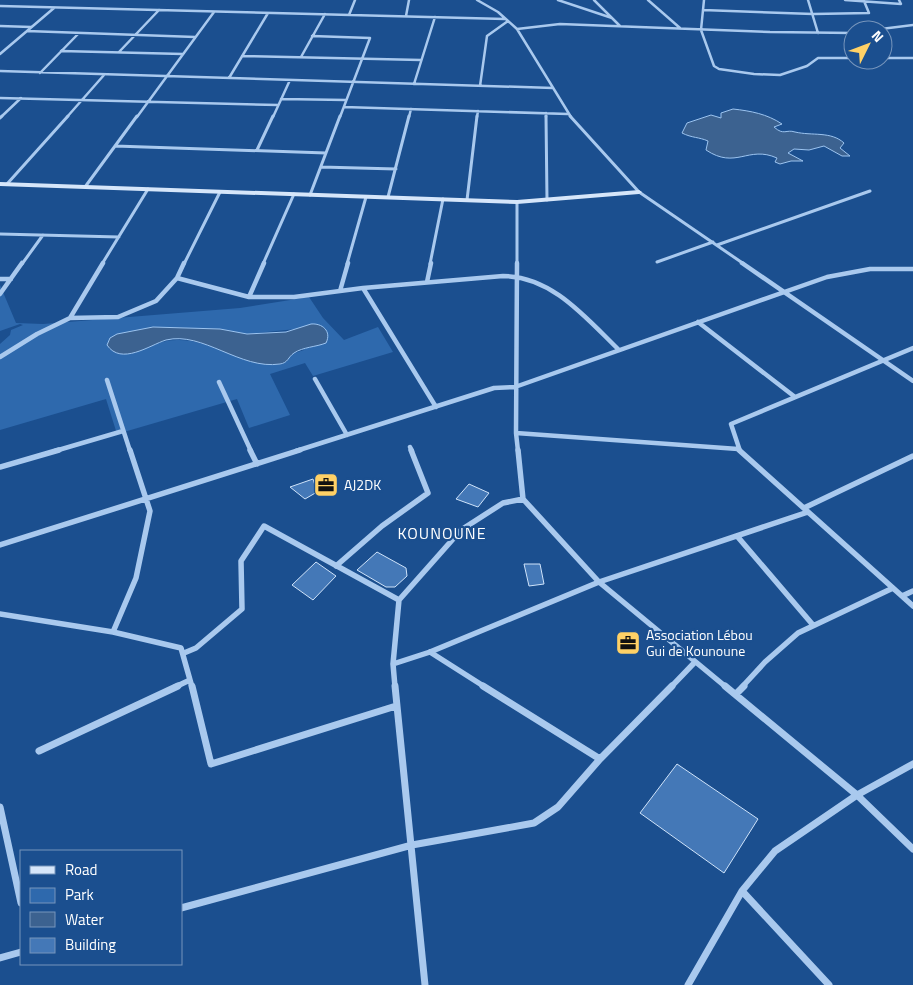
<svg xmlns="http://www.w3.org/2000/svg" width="913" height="985" font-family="'Titillium Web',sans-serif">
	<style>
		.green { fill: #2e69ad; fill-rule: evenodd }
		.water { fill: #3c6290; stroke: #9cc4f0 }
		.building { fill: #4478b7; stroke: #cfe3fa }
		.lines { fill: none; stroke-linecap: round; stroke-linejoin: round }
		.street-far4 { stroke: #a9c9ee; stroke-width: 2.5 }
		.street-far3 { stroke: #a9c9ee; stroke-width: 3 }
		.street-far2 { stroke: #a9c9ee; stroke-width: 4.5 }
		.street-far1 { stroke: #a9c9ee; stroke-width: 5.5 }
		.street { stroke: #a9c9ee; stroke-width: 7 }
		.secondary { fill: #d6e6fa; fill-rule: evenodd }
		.labels { text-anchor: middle; stroke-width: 4.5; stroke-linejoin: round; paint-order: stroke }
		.poi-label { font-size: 14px; fill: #fff; stroke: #1b4f8f; text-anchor: start }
		.quarter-label { font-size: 16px; letter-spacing: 1px; fill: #fff; stroke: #1b4f8f }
	</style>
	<rect width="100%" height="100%" fill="#1b4f8f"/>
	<!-- green -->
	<path class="green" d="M0,285L16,323L43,324L240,308L309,297L323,318L344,340L378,327L393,352L313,376L305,363L270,374L290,415L249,428L237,399L117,434L106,399L0,430V344L10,335L11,330L23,325L20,324L0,331ZM153,327L220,329L247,334L296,329L304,350L292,354L283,364C242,369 216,340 179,340C148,339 146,360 109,349L117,334Z"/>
	<!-- water -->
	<path class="water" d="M733,109C751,111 767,114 782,124L774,127C784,136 786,129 795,132C812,136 831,131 844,143L840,148L850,156H842L824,146L809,150L794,149L788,153L803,161H791L780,164L775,162L777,158C748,145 736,170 706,150L708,141C699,137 692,138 682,133L687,123L711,115L721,118V113Z
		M311,324C322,323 332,331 326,343C316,347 303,347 294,353C288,357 288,363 280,364C240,370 203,331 166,340C150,345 121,366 107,345L110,338L117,334L153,327L220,329L247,334L286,332Z"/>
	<!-- building -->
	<path class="building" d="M313,479L317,492L305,499L290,487Z
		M469,484L489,493L478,507L456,499Z
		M377,552L406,568L407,576L395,587H386L357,570Z
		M316,562L336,576L313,600L292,585Z
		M524,564H540L544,584L529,586Z
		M677,764L758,819L724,873L640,813Z"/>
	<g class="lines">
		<!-- street-far4 -->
		<path class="street-far4" d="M477,0L498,12L517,29L571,117
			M558,0L612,18
			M594,0L620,26
			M648,0L680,28
			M704,0L701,30L714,66L719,69L754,74L780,75L807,66L818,58H853
			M808,0L818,33
			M845,0L901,4L899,0
			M0,6L505,19
			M703,10L813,14L869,13L864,1
			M349,15L355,0
			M406,16L409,0
			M0,26L31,27
			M517,29L560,24L770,32L853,33
			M873,30L913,25
			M27,31L195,37
			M312,36L370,38L340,117
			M61,51L183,54
			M119,52L159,10
			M0,54L54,8
			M242,56L421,60
			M301,57L325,14
			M883,58H913
			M0,71L553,88
			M40,73L79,33
			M229,78L268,13
			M414,84L435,17
			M480,86L487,36L508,21
			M0,98L278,105
			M281,99L346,100
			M344,107L568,114
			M546,113V117
			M1,117L21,98
			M67,117L104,75
			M137,117L214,12
			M273,117L290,80
			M409,117L411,109
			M477,117L478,111"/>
		<!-- street-far3 -->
		<path class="street-far3" d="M546,116L547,200
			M570,116L639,192L744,264
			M0,118L2,116
			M115,146L326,153
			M257,150L273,116
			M321,167L396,169
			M7,184L68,116
			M85,187L137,116
			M310,195L340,116
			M388,197L409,116
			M467,200L477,116
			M0,234L119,237
			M717,245L870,191
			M657,262L713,242
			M22,264L43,235
			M102,264L148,189
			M184,264L220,192
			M263,264L294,194
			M347,264L366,197
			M430,264L443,199
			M517,264V202"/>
		<!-- street-far2 -->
		<path class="street-far2" d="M517,263L516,433L518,451
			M742,263L913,381
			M177,278L249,297H294L363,288L503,276C552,276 586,318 619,350
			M0,279H11
			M427,282L431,263
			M363,288L436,407
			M340,291L348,263
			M0,294L22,263
			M249,297L264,263
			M70,318L103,263
			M698,322L795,397
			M0,357L37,334L70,318L118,317L156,301L177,278L184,263
			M315,379L347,435
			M107,380L130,451
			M219,382L251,451
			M516,433L738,449
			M410,447L412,451
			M55,451L123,431
			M296,451L494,388L515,387L827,277L870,269H913
			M740,451L731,424L913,348"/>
		<!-- street-far1 -->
		<path class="street-far1" d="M250,450L257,464
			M518,450L523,499L599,582L726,687
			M739,450L913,606
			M0,467L59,450
			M804,508L913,456
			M737,536L813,625
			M0,545L300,450
			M336,566L382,526L428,493L411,450
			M902,596L913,591
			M0,614L113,632L181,648L192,687
			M113,632L136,578L150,511L130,450
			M430,652L485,687
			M184,653L196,648L242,609L241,561L264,526L399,600
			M393,664L430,652L599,582L808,512
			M175,687L190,680
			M395,687L393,664L399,600L461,530L503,503L523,499
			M671,687L695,662
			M742,687L765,662L798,633L893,588"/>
		<!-- street -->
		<path class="street" d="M192,686L211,764L396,706
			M395,686L425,985
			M483,686L600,759
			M725,686L857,795L913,849
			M736,694L744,686
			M39,751L178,686
			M0,807L21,903
			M742,891L829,985
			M181,908L412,845L534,823L558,807L600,759L672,686
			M0,958L21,952
			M688,985L742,891L775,851L857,795L913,764"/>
		<!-- secondary -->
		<path class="secondary" d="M0,182L517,200L639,190L642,192L639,194L517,204L0,186Z"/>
	</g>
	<!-- icons -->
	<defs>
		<symbol id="office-square" viewBox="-11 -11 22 22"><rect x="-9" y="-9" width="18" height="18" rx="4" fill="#ffd166" stroke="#1b4f8f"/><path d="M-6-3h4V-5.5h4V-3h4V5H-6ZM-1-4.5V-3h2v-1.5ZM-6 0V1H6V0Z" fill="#111"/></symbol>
	</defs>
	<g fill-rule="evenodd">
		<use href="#office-square" x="312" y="471" width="28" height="28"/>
		<use href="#office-square" x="614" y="629" width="28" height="28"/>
	</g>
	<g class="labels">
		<!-- poi labels -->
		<g class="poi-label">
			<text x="344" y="490">AJ2DK</text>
			<text x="646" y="640">Association Lébou<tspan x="646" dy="16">Gui de Kounoune</tspan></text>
		</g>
		<!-- quarter labels -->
		<g class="quarter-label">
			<text x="442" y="539">KOUNOUNE</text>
		</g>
	</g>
	<!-- legend -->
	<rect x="20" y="850" width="162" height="115" fill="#1b4f8f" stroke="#7695bc"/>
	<rect x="30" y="866" width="25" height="8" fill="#d6e6fa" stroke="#7695bc"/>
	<text x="65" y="875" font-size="15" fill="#ffffff">Road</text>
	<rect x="30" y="888" width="25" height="15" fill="#2e69ad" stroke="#7695bc"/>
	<text x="65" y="900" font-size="15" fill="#ffffff">Park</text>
	<rect x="30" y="912" width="25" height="15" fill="#3c6290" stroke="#7695bc"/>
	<text x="65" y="925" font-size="15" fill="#ffffff">Water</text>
	<rect x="30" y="938" width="25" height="15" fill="#4478b7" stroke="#7695bc"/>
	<text x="65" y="950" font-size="15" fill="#ffffff">Building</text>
	<!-- north arrow -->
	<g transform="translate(868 45) rotate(48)"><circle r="24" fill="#1b4f8f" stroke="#7695bc"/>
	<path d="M0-4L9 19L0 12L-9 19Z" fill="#ffd166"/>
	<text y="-8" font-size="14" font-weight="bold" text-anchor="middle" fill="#ffffff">N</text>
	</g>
</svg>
